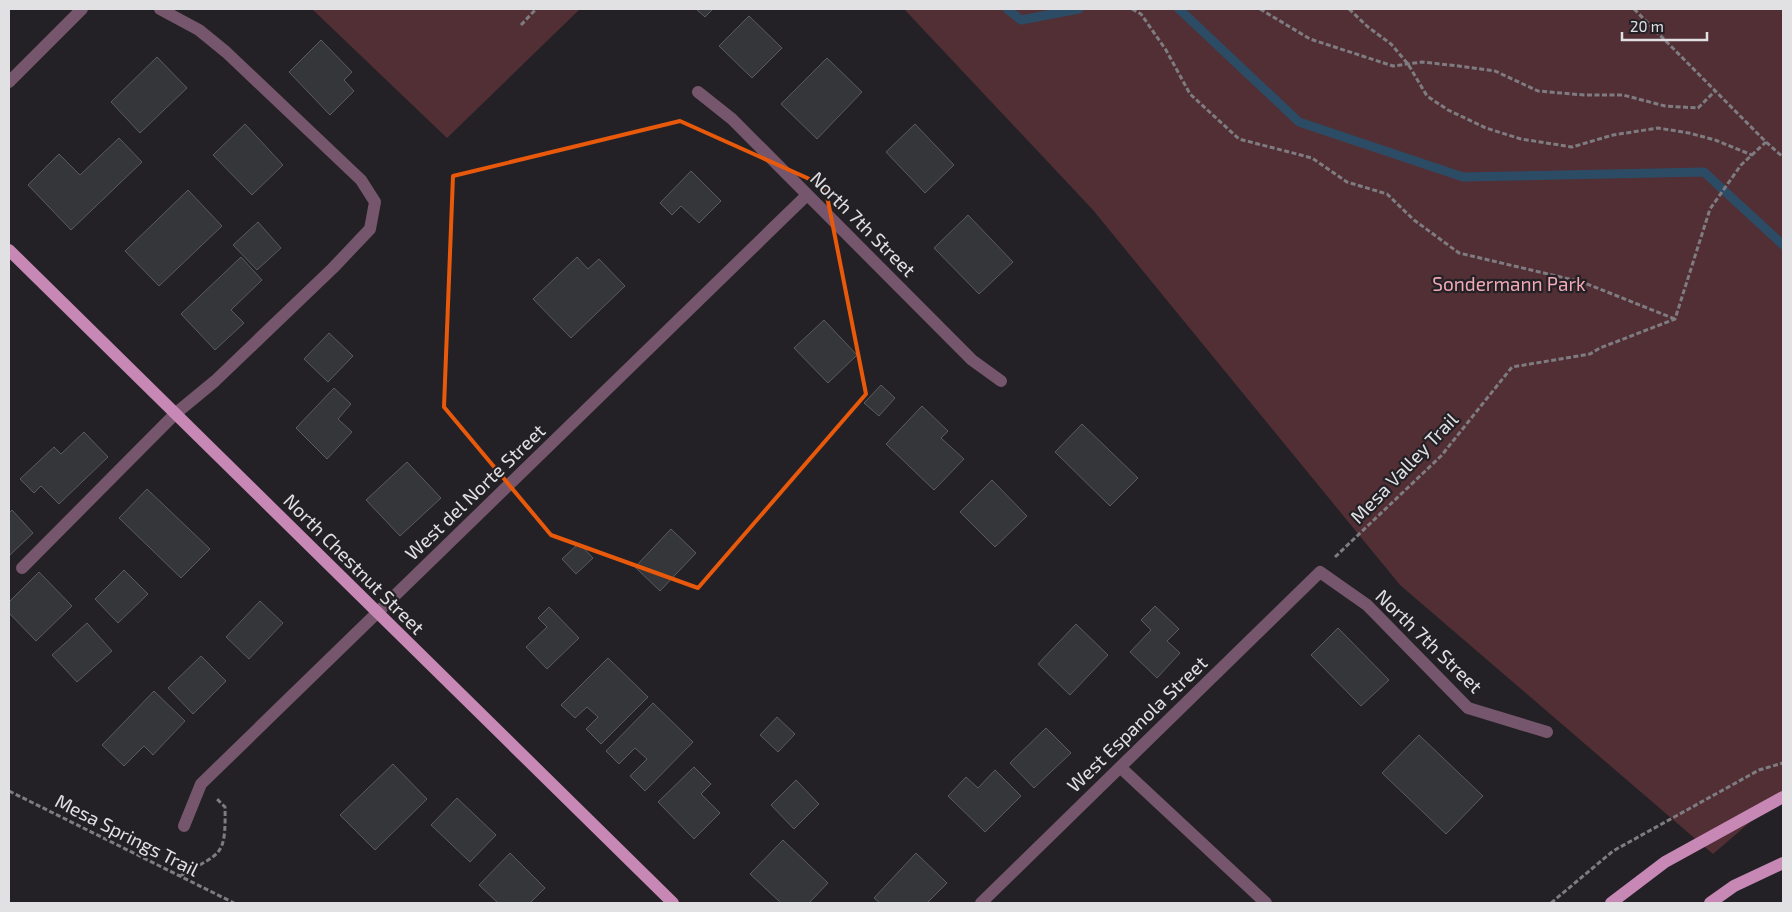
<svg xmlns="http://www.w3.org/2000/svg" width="1792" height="912" font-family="'Exo 2',sans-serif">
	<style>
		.green { fill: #522f35 }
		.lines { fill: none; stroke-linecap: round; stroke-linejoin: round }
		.stream { stroke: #2c4c65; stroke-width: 9 }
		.building { fill: #34363a; stroke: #5b5c60 }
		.path { stroke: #7e7c80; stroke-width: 3; stroke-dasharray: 5 2.5; stroke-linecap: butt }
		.minor { stroke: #75566c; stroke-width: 12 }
		.major { stroke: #c888b6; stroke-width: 12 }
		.marked { fill: none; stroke: #e8590c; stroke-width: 4; stroke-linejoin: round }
		.labels { text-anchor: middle; stroke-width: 4.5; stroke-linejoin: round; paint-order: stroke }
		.street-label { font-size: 19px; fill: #e1e0e3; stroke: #232125 }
		.park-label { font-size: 19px; fill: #f2a9b5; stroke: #232125 }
	</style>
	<rect width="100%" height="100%" fill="#232125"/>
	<!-- green -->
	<path class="green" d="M312,9H580L447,138Z
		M904,9H1783V794L1713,854L1400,585L1093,210Z"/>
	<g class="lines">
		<!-- stream -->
		<path class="stream" d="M1007,9L1021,20L1079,9
			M1179,9L1299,122L1463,177L1704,172L1783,245"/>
	</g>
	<!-- building -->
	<path class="building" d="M696,9H713L705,17Z
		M749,16L782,48L752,78L719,46Z
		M321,40L352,72L344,80L354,91L330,115L289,72Z
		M157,57L187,88L140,133L111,102Z
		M827,58L862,92L817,139L781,104Z
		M245,124L283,165L252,195L213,155Z
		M915,124L954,165L925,193L886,152Z
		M119,138L142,162L71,230L28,185L59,154L80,175Z
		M691,171L721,201L699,223L681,206L672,215L660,203Z
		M188,190L222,226L159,286L125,251Z
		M968,215L1013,262L979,294L934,248Z
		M258,222L281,248L257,270L233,245Z
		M241,257L262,280L231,310L244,323L215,350L181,314Z
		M577,257L588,269L599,259L625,286L571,338L533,299Z
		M824,320L857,355L828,383L794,348Z
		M329,333L353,356L328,382L304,359Z
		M881,385L895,398L879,416L864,403Z
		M334,388L351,404L338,419L352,432L327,459L296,428Z
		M922,406L948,431L941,438L964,459L934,490L886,444Z
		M1082,424L1138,478L1110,506L1055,452Z
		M84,432L108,457L59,504L41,486L34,493L20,479L54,447L61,454Z
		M407,462L441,498L400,536L366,500Z
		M992,480L1027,516L995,547L960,512Z
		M147,489L210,549L181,578L119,518Z
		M12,510L33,533L9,556V513Z
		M671,529L696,553L660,591L635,567Z
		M579,543L593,558L576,574L562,559Z
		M124,570L148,594L118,623L95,599Z
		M39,572L72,606L36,641L9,613V602Z
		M260,601L283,623L249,659L226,637Z
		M1155,606L1179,629L1167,641L1180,653L1157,678L1130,652L1151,630L1141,620Z
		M549,607L579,638L547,669L526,647L547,627L538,618Z
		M87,623L112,651L77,682L52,655Z
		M1076,624L1108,655L1070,695L1038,664Z
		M1338,628L1389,680L1361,706L1311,655Z
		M201,656L226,681L193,714L168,688Z
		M608,658L648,697L601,744L586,729L598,717L587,707L575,718L561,705Z
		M154,691L185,721L153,755L144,746L124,766L102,745Z
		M653,703L693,742L645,791L630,776L647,759L635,748L619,764L606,751Z
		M777,717L795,734L778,752L760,735Z
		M1046,728L1071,753L1034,788L1010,763Z
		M1419,735L1483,796L1446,834L1382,773Z
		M393,764L427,799L375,850L340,815Z
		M694,767L711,784L701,794L720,813L694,839L658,802Z
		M995,770L1021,796L985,832L948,796L966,777L978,788Z
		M796,780L819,804L794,829L771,805Z
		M457,798L496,835L470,862L431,825Z
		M783,840L828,883L809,903H781L750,874Z
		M510,853L545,888L530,903H498L479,885Z
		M916,853L947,883L927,903H880L874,898Z"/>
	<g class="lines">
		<!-- path -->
		<path class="path" d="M1132,9L1141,14L1166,50L1190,94L1239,139L1312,158L1347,182L1387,194L1414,220L1459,253L1582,282L1675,319
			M1260,9L1310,39L1393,66L1422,62L1459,66L1495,71L1538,91L1584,95H1623L1665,106L1698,108L1715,91
			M1349,9L1368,27L1391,44L1408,64L1427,96L1448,110L1486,128L1521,139L1572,147L1613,135L1658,128L1689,133L1715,140L1752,155
			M1634,9L1766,142L1783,157
			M521,25L536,9
			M1335,557L1441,456L1512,367L1590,354L1600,348L1675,319L1710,209L1741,165L1766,142
			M9,791L234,903
			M180,876C221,852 226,858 225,807L216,798
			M1551,903L1613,851L1759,770L1783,763"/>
		<!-- minor -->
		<path class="minor" d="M9,82L82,9
			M698,92L732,119L972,360L1001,381
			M22,568L175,414L215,381L333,268L370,229L375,202L361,180L226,52L199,30L160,9
			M1120,767L1266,903
			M184,826L201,784L807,195
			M981,903L1320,572L1367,605L1468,708L1547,732"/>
		<!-- major -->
		<path class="major" d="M9,250L673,903
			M1611,903L1665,862L1783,797
			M1710,903L1734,886L1783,863"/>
	</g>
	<!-- marked area -->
	<path class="marked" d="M680,121L825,186L866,394L698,588L551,535L444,407L453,176Z"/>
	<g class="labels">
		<!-- street labels -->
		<g class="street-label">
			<text transform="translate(863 224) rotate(45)" y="7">North 7th Street</text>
			<text transform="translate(1404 468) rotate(-46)" y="7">Mesa Valley Trail</text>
			<text transform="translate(475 492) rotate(-44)" y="7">West del Norte Street</text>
			<text transform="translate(354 564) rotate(45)" y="7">North Chestnut Street</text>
			<text transform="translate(1429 641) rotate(44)" y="7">North 7th Street</text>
			<text transform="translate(1137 724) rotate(-44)" y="7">West Espanola Street</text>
			<text transform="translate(127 835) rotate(27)" y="7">Mesa Springs Trail</text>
		</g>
		<!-- park labels -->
		<g class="park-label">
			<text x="1509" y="291">Sondermann Park</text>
		</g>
	</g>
	<!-- border -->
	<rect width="1792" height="912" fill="none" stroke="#e1e0e3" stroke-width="20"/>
	<!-- scale -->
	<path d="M1622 32v8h85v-8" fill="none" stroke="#e1e0e3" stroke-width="2.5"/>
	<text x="1630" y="32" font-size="15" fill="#e1e0e3" stroke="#232125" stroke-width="4" paint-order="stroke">20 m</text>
</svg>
